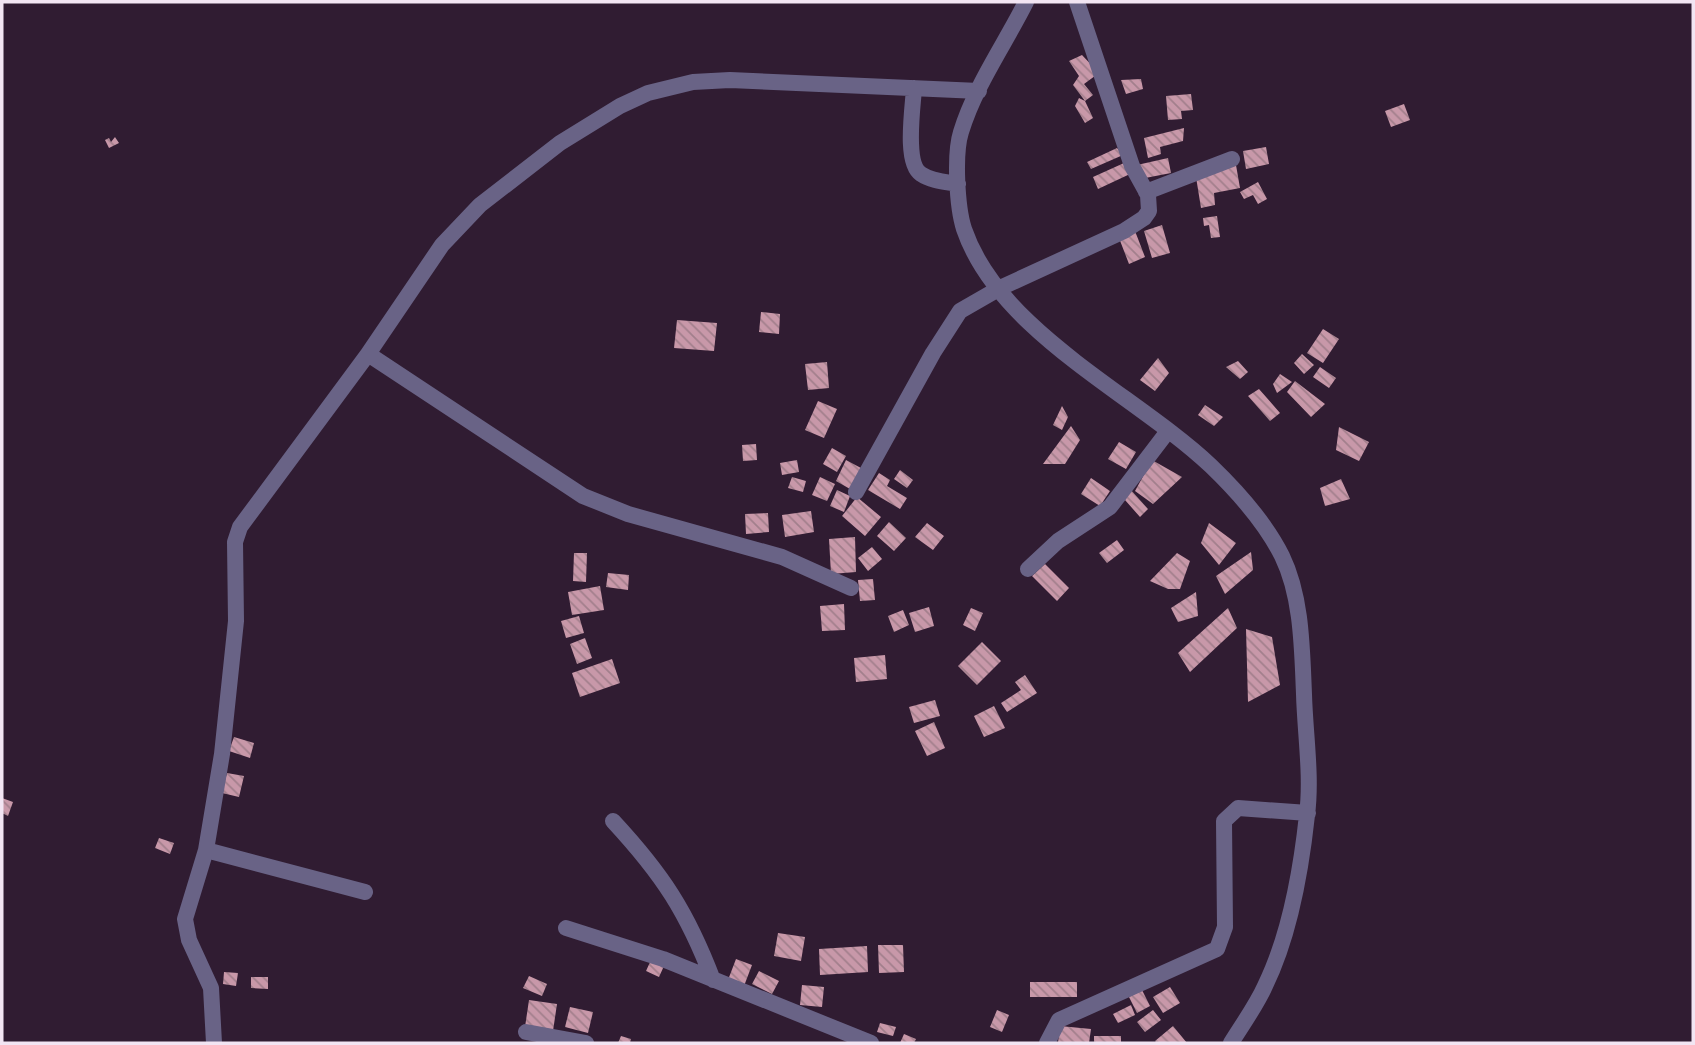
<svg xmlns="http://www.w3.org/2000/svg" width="1695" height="1045" font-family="'Asap Condensed',sans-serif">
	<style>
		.building { fill: url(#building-back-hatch) }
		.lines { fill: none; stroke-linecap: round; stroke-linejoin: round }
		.minor { stroke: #696386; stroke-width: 16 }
	</style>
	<defs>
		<pattern id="building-back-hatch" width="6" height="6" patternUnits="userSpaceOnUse" patternTransform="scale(1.75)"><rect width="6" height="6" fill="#c898a9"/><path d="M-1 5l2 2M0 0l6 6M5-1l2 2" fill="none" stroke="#a27f8c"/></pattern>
	</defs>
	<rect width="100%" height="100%" fill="#301c32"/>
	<!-- building -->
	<path class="building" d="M1082,55L1099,73L1084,84L1093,95L1085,101L1093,118L1085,123L1075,106L1079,98L1085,101L1073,85L1079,76L1069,61Z
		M1141,79L1143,89L1126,94L1121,80Z
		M1191,94L1193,110L1181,111L1182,119L1168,120L1166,96Z
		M1404,104L1410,120L1391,127L1385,111Z
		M1184,128L1183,141L1160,147L1161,154L1148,158L1144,138Z
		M115,137L119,143L109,148L105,140L109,138L111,142Z
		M1266,147L1269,164L1246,169L1243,151Z
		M1117,148L1123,155L1091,169L1087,162Z
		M1168,158L1171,173L1140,179L1137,165Z
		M1124,163L1130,174L1098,189L1093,177Z
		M1236,165L1240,188L1214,193L1215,205L1201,208L1196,177Z
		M1258,182L1267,199L1258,204L1253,195L1244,199L1240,192Z
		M1217,216L1220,237L1211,238L1209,225L1204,226L1203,218Z
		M1162,225L1170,253L1152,258L1144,231Z
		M1135,231L1145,257L1129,264L1119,238Z
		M761,312L780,314L779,334L759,332Z
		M677,320L717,323L714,351L674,348Z
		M1323,329L1339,339L1323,363L1307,353Z
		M1302,354L1314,365L1304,374L1294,363Z
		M1158,358L1169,373L1155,391L1140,380Z
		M1238,361L1248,372L1240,379L1226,367Z
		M827,362L829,388L808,390L805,364Z
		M1320,367L1336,378L1329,388L1313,377Z
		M1280,374L1292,382L1277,393L1273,384Z
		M1295,381L1325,404L1311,417L1287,392Z
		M1259,389L1280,413L1270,421L1248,396Z
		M818,401L837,409L824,438L805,430Z
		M1205,405L1223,417L1214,426L1198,415Z
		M1062,406L1068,417L1062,430L1053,425Z
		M1071,426L1080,440L1065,464H1043Z
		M1339,427L1369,442L1359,461L1336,450Z
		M1119,442L1136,452L1126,469L1108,459Z
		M756,444L757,460L743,461L742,445Z
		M832,448L846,456L837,472L823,464Z
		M797,460L799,472L782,475L780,463Z
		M846,460L861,468L850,489L836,481Z
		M1152,460L1182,477L1153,504L1135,491Z
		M900,470L913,480L907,488L894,479Z
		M879,473L890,480L887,486L907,498L900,509L868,490Z
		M792,477L806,481L803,492L788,488Z
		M820,477L835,484L827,501L812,495Z
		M1091,478L1110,491L1100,506L1081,494Z
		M1341,479L1350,499L1325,506L1320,488Z
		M1130,489L1148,509L1140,517L1125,500Z
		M837,490L850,496L844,512L830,506Z
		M857,497L881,517L865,536L842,516Z
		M811,511L814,532L785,537L782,515Z
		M768,513L769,532L746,534L745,514Z
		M889,522L906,538L894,551L877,536Z
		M927,523L944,536L933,550L915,537Z
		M1209,523L1236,543L1219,565L1201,543Z
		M855,537L856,572L831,574L829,539Z
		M1117,540L1124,550L1107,563L1099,553Z
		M872,547L882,559L868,571L858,558Z
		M1251,552L1253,570L1225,594L1216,576Z
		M574,553H587L586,582L573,581Z
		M1177,553L1190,561L1180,589H1168L1150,581Z
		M1045,564L1069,588L1057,601L1032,576Z
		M608,573L629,575L628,590L606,587Z
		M873,579L875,600L860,601L858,580Z
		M600,586L604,610L572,615L568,592Z
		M1196,592L1198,616L1178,622L1171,608Z
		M844,604L845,630L822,631L820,606Z
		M929,607L934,626L915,632L909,613Z
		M971,608L983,613L975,631L963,625Z
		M1228,608L1237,628L1190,672L1178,653Z
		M903,610L909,625L894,632L888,616Z
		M579,616L584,633L566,638L561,621Z
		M1246,629L1272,637L1280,685L1248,702Z
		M585,638L592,658L577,664L570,644Z
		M982,642L1001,661L977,685L958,666Z
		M885,655L887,679L856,682L854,658Z
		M612,659L620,683L580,697L572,673Z
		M1025,675L1037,693L1007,712L1001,703L1021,690L1015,682Z
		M935,700L940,716L914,723L909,707Z
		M994,706L1005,728L984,737L974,716Z
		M934,722L945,748L927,756L915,731Z
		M234,737L254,743L250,758L229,751Z
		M227,773L244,776L239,797L222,793Z
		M2,798L13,802L8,816L2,813Z
		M159,838L174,843L170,854L155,848Z
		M778,933L805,937L801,961L774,956Z
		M878,945H903L904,972L879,973Z
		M867,946L868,972L820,975L819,949Z
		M736,959L752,965L744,986L728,980Z
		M651,960L664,966L659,977L646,971Z
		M759,971L779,981L772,994L752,984Z
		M224,972L238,973L236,986L223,984Z
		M529,976L547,984L542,996L523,988Z
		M251,977H268V989L251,988Z
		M1030,982H1077V997H1030Z
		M802,985L824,987L822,1007L800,1005Z
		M1170,987L1180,1003L1163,1013L1153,997Z
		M1142,990L1150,1006L1137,1013L1129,997Z
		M529,1000L557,1004L553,1031L525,1027Z
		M1131,1005L1135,1015L1118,1023L1113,1014Z
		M570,1007L593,1012L588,1033L565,1027Z
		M997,1010L1009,1015L1002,1032L990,1027Z
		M1153,1010L1161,1020L1145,1032L1137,1022Z
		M880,1023L896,1027L893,1036L877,1032Z
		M1060,1026L1091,1029L1089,1043H1058Z
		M1173,1026L1187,1043H1157L1155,1041Z
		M904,1034L916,1039L914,1043H900Z
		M621,1036L631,1039L630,1043H618Z
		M1094,1036H1121V1043H1094Z"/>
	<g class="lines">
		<!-- minor -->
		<path class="minor" d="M1026,2C1005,44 975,86 961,132C954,154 957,207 964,229C999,332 1136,395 1211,466C1238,492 1265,522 1282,556C1302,597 1302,649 1304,694C1305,733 1312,776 1307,815C1301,871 1290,935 1265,986C1256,1006 1242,1025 1231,1043
			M914,88C913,107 904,163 921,174C931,181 947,182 958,184
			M1146,192L1232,159
			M368,354L583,496L628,514L782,557L851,588
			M856,492L933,353L960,311L1000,288L1124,231L1144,218L1149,211L1148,195L1132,166L1077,2
			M1028,569L1058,541L1110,507L1168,431
			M613,821C663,875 687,912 713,980
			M206,850L365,892
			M566,928L663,959L871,1043
			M526,1032L586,1043
			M214,1043L211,988L189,940L185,919L206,850L222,754L236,621L235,542L240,527L368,354L442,245L480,205L560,143L620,106L648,93L693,82L730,80L979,91
			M1047,1043L1059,1020L1217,949L1225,927L1224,821L1238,808L1308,813"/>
	</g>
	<!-- border -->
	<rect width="1695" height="1045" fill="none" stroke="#f2e5f3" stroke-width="7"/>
</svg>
